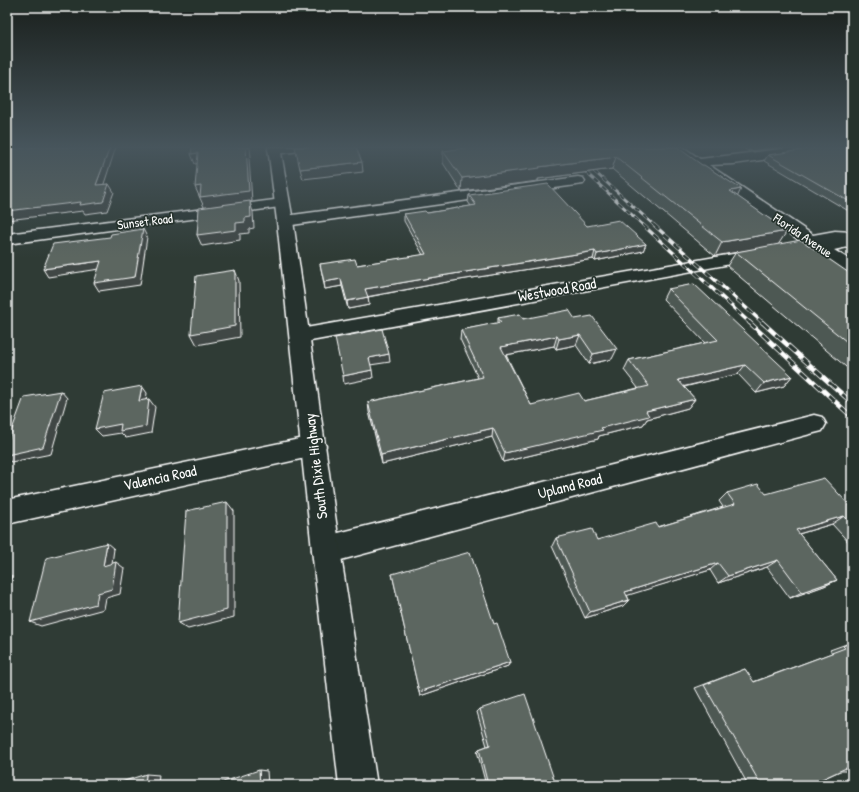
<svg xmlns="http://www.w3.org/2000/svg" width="859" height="792" font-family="'Patrick Hand',sans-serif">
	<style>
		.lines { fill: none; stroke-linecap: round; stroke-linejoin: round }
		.minor-casing { stroke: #fff; stroke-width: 3 }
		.primary-casing { stroke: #fff; stroke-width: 3 }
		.minor { fill: #26332d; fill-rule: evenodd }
		.primary { fill: #26332d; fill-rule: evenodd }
		.rail-far2-casing { stroke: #fff; stroke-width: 3 }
		.rail-far1-casing { stroke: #fff; stroke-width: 3.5 }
		.rail-casing { stroke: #fff; stroke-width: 4.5 }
		.rail-far2 { stroke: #26332d; stroke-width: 2; stroke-dasharray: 5.5; stroke-linecap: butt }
		.rail-far1 { stroke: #26332d; stroke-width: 2.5; stroke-dasharray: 7; stroke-linecap: butt }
		.rail { stroke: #26332d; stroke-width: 3; stroke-dasharray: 9; stroke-linecap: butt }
		.wall { fill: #4e5853; stroke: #fff }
		.shaded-wall { fill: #404744; stroke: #fff }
		.building { fill: #5b6661; stroke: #fff }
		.labels { text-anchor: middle; stroke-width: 3.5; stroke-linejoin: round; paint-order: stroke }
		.far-street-label { font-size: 13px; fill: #fff; stroke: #26332d }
		.street-label { font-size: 15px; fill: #fff; stroke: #26332d }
	</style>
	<rect width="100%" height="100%" fill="#2f3b35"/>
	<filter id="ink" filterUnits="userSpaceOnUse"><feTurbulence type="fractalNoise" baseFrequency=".025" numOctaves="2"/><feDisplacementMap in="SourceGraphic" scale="8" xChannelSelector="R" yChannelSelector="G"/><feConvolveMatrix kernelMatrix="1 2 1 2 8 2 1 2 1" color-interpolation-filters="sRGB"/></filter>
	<g filter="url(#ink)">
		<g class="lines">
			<defs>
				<path id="minor" d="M270,147H307L301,151L274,154L270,153L268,150Z
					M668,147H683L700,159L797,147H831L825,151L733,164L709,165L813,235L835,231L852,232V246L834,250L852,261V274L846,273L813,249L300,343L293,341L290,336L293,331L300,329L802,242Z
					M578,177L583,178L585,181L583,184L285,226L280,224L277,221L280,218L285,216Z
					M282,199L287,200L289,203L287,206L7,244V234Z
					M814,415L822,417L826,424L822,431L814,433L326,564L316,560L312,550L316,540L326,536Z
					M314,436L322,439L326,446L322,453L314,456L7,524V500Z"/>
				<path id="primary" d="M268,147H280L293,221L340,550L377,785H339L312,550L277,221Z"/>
			</defs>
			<!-- minor casing -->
			<use href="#minor" class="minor-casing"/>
			<!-- primary casing -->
			<use href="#primary" class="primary-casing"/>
			<!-- minor -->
			<use href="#minor" class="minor"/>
			<!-- primary -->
			<use href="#primary" class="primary"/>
			<defs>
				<path id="rail-far2" d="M586,164L655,226
					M578,165L644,226"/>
				<path id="rail-far1" d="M643,225L750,323
					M654,225L763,323"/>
				<path id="rail" d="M749,322L852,417
					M762,322L852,403"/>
			</defs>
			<!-- rail-far2 casing -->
			<use href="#rail-far2" class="rail-far2-casing"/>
			<!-- rail-far1 casing -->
			<use href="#rail-far1" class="rail-far1-casing"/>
			<!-- rail casing -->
			<use href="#rail" class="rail-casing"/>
			<!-- rail-far2 -->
			<use href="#rail-far2" class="rail-far2"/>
			<!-- rail-far1 -->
			<use href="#rail-far1" class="rail-far1"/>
			<!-- rail -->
			<use href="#rail" class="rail"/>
		</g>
		<!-- wall -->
		<path class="wall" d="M677,147L737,197L787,231L778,244L852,275V372L727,266L736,252L715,256L612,169L538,179V181L461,191L443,163V151Z
			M742,147H782L748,151Z
			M852,147V213L764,161L768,155Z
			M469,195L587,226L646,244L643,251L595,261L593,259L447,282L368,297L369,305L348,309L342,286L325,289L320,264L357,265L423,255L404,221V214L427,213L471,206L468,202Z
			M668,289L792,376L784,386L756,393L738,374L684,387L695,399L688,408L647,419L643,425L599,436L598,439L503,462L492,437L382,464L369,412L368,402L478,378L460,339L461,330L498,323V318L575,319L612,359L589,364L576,345L556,349L554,346L506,355L531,405L584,401L638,388L624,370L629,360L705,343L663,299Z
			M727,493L766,494L852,508V546L832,524L799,534L837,580L824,586L790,598L767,567L718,583L710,570L627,595L629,600L623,606L585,618L552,546L556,538L597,540L658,527L723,507L719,501Z
			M392,574L510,662L508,666L420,696Z
			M852,642V769L848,771H840L809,785H748L695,688L745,669L753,682L832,653L830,650Z
			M480,709L556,785H486L477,751L479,749L487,746L477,712Z"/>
		<!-- shaded-wall -->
		<path class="shaded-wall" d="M110,147H116L101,193L96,185Z
			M250,147L251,157L249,158L252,201L250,202L253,212L254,228L249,229V233L240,234V240L202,246L197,235L204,207L195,187L246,148Z
			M751,147H782L748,151Z
			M198,153L201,163L195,164L191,154Z
			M616,157L612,169L538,179V181L461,191L462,178L539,167Z
			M362,162L363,172L303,179L300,169Z
			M109,184L114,192L107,211L85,214L83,211L7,220V211Z
			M741,189L735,202L730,191Z
			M143,229L147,237L140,285L99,291L94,283Z
			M787,231L778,245L715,256L722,242Z
			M646,244L643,251L595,261L597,254Z
			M595,251L593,259L447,282L366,297L365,289L447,275Z
			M101,261L106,268L48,277L43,269Z
			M235,270L239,281L240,337L197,345L191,334Z
			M341,279L342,286L325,289L324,282Z
			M368,297L369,305L348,309L347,301Z
			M580,335L576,345L556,349L559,339Z
			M557,336L554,346L500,356L501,347Z
			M617,349L612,359L589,364L593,354Z
			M389,354L390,362L370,365L369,358Z
			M745,365L738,374L673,389L678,380Z
			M372,370L373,378L344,384L343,376Z
			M792,376L784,386L756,393L764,383Z
			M142,386L147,393L145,409L139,401Z
			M61,391L67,398L51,454L11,462L7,459V455Z
			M149,399L155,407L151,433L126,438L121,433L102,436L95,429Z
			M695,399L688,408L647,419L643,425L599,436L598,439L503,462L505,453L601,428L646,411Z
			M493,428L492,437L382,464L381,455Z
			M227,502L234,511V617L188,629L178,623Z
			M844,516L832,524L785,538L796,530Z
			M107,543L114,549L111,571L103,566Z
			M778,560L767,567L718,583L728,576Z
			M116,562L124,568L120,594L106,598L104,609L41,626L30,622L98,593Z
			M718,563L710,570L619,598L625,592Z
			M7,574L12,576L7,592Z
			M837,580L824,586L790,598L802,592Z
			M629,600L623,606L585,618L590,612Z
			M510,662L508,666L420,696L419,692Z
			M259,770L267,771L268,785H260Z
			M146,774L159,775L158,785H145Z"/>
		<!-- building -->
		<path class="building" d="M37,147H110L96,185L109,184L103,202L80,205L81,202L7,211V150Z
			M192,147H248L246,148L249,191L200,197L201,186L195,187L198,153L191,154Z
			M295,147H356L362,162L300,169Z
			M472,147H677L702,165H704L741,189L730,191L787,231L722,242L616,157L539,167L540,168L462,178L443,151Z
			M822,147H852V203L768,155Z
			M548,184L587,226L619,220L646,244L597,254L595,251L447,275L365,289L368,297L347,301L341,279L324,282L320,264L355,259L357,265L426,254L404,214L425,211L427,213L476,205L469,195Z
			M250,201L251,217L245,218V222L236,223V230L197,235L199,208Z
			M143,229L135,277L94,283L101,261L43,269L53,244L110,237L111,234Z
			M801,240L852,275V346L736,252Z
			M235,270V326L191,334L196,276Z
			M694,284L792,376L764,383L745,365L678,380L695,399L646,411L649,416L601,428L603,430L505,453L493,428L381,455L368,402L483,377L461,330L501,322L498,318L520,314L523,319L569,310L575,319L592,316L617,349L593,354L580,335L559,339L557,336L501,347L531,405L579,393L584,401L649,386L629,360L718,340L668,289Z
			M382,329L389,354L369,358L372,370L343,376L335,338Z
			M142,386L139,401L149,399L146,426L120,431L121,424L95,429L104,393Z
			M61,391L43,447L7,455V443L24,397Z
			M824,478L852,508V524L844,516L796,530L837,580L802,592L778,560L728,576L718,563L625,592L629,600L590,612L556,538L592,529L597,540L656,523L658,527L735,504L727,493L758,484L766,494Z
			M227,502V610L178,623L186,511Z
			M107,543L103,566L116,562L112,589L98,593L96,604L30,622L46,558Z
			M470,552L494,624L497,623L510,662L419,692L392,574Z
			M852,642V769L848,771L846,768L809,785H761L704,685L745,669L754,682L845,648L843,646Z
			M525,694L556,785H488L479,749L490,745L480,709Z
			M259,770L260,785H214Z
			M146,774L145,785H112Z"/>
	</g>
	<!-- sky -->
	<linearGradient id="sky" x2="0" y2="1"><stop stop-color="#1a201d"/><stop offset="0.57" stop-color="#47555c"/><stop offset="1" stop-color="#47555c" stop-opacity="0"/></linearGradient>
	<rect width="859" height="258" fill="url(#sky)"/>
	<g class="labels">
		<!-- far-street labels -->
		<g class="far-street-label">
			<text transform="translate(145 221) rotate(-7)" y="5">Sunset Road</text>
			<text transform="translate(803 235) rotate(34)" y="5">Florida Avenue</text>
		</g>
		<!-- street labels -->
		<g class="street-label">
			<text transform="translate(557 290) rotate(-10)" y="5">Westwood Road</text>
			<text transform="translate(316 466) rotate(-97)" y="5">South Dixie Highway</text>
			<text transform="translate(160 478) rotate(-12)" y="5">Valencia Road</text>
			<text transform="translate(570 486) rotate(-14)" y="5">Upland Road</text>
		</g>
	</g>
	<!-- margin -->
	<rect width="859" height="792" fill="none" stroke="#26332d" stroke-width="24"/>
	<rect x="12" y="12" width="835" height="768" fill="none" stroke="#fff" stroke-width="1.5" filter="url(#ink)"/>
</svg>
